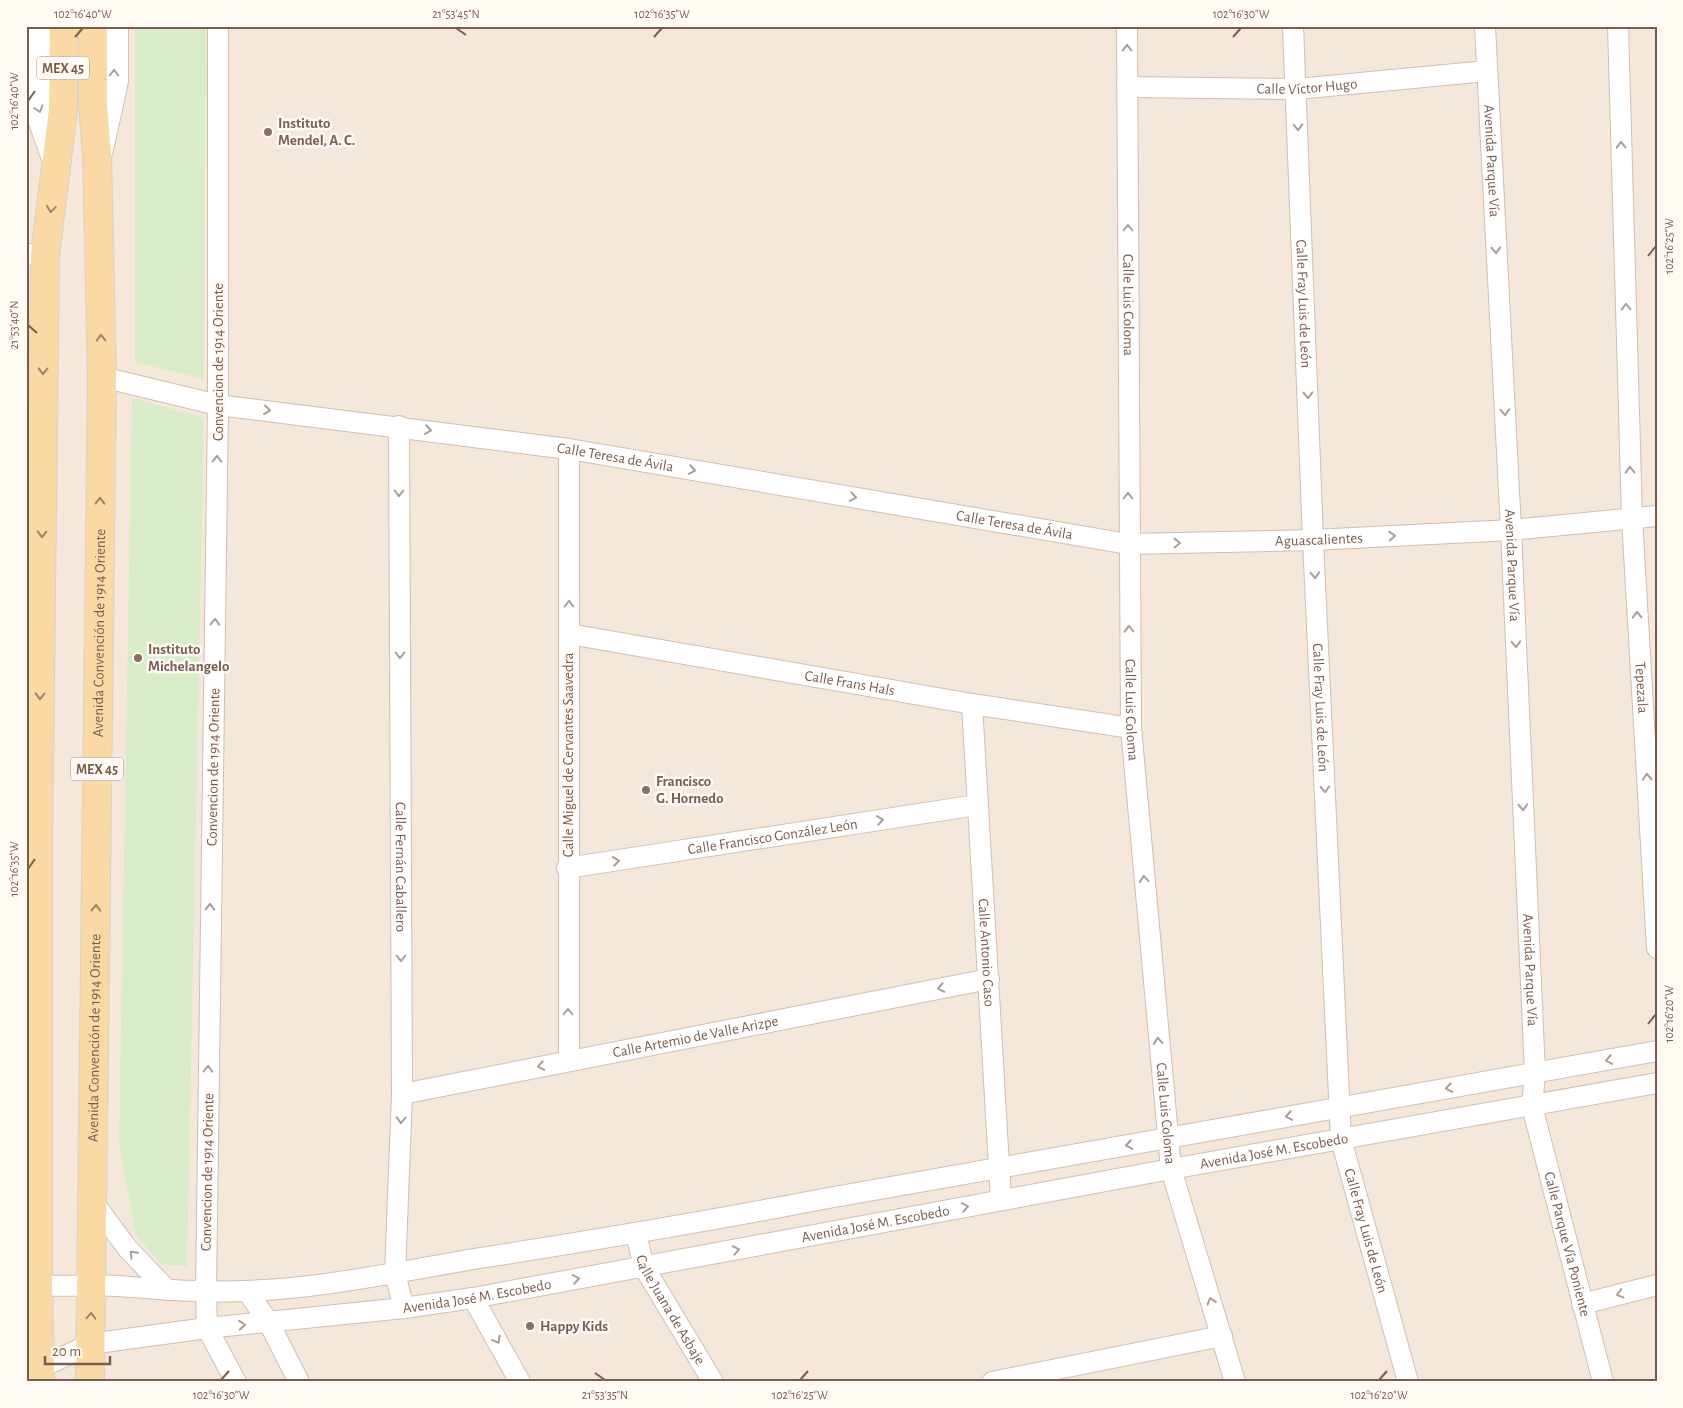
<svg xmlns="http://www.w3.org/2000/svg" width="1683" height="1408" font-family="'Alegreya Sans',sans-serif">
	<style>
		.residential { fill: #f5e8da }
		.green { fill: #d8ecc9 }
		.lines { fill: none; stroke-linecap: round; stroke-linejoin: round }
		.street-casing { stroke: #d1beb0; stroke-width: 22 }
		.secondary-casing { stroke: #d6c0b0; stroke-width: 30 }
		.primary-casing { stroke: #dad1cd; stroke-width: 30 }
		.street { stroke: #fff; stroke-width: 20 }
		.secondary { stroke: #fff; stroke-width: 28 }
		.primary { stroke: #fbd9a5; stroke-width: 28 }
		.oneway { stroke: #af9d94 }
		.oneway2 { stroke: #a18267 }
		.ticks { fill: none; stroke: #7a5c4d; stroke-width: 2 }
		.education-dot { fill: #8d6e63; stroke: #fffaf3; stroke-width: 2 }
		.labels { text-anchor: middle; stroke-width: 5; stroke-linejoin: round; paint-order: stroke }
		.shield { fill: #fffaf3; stroke: #a28b7f; stroke-width: 1 }
		.shield-label { font-size: 14px; font-weight: bold; fill: #7a5c4d }
		.street-label { font-size: 15px; fill: #7a5c4d; stroke: #fffaf3 }
		.education-label { font-size: 15px; font-weight: bold; fill: #785e54; stroke: #fffaf3; text-anchor: start }
		.neatline { fill: none; stroke: #7a5c4d; stroke-width: 2 }
		.ticks-label { font-size: 12px; text-anchor: middle; fill: #7a5c4d }
	</style>
	<rect width="100%" height="100%" fill="#fdf6ec"/>
	<!-- residential -->
	<path class="residential" d="M26,26H1657V1382H26Z"/>
	<!-- green -->
	<path class="green" d="M135,26H206L204,379L135,362Z
		M132,398L204,418L187,1266L161,1264L136,1235L119,1145Z"/>
	<g class="lines">
		<defs>
			<g id="street">
				<path d="M218,26V405L206,1292L207,1328L236,1382"/>
				<path id="s1" d="M1127,26L1131,728L1171,1169L1235,1382"/>
				<path id="s2" d="M1293,26L1313,540L1341,1139L1408,1382"/>
				<path id="s3" d="M1485,26L1511,530L1535,1074L1532,1106L1603,1382"/>
				<path id="s4" d="M1618,26L1632,518L1657,948"/>
				<path id="s5" d="M1127,87L1297,89L1487,71"/>
				<path d="M26,254L45,255"/>
				<path id="s6" d="M102,377L218,405L569,449L1128,544L1313,540L1511,530L1657,516"/>
				<path id="s7" d="M399,426L402,1094L395,1274L404,1308"/>
				<path id="s8" d="M569,634L972,704L1131,728"/>
				<path id="s9" d="M972,704L1001,1200"/>
				<path id="s10" d="M567,868L977,805"/>
				<path d="M569,1061V449"/>
				<path id="s11" d="M402,1094L989,979"/>
				<path d="M93,1202L128,1249L167,1290"/>
				<path id="s12" d="M636,1234L644,1267L713,1382"/>
				<path d="M26,1282C55,1289 88,1284 117,1286C159,1289 200,1293 242,1291C322,1289 401,1271 480,1258C595,1240 709,1221 823,1199C1101,1148 1379,1103 1657,1051"/>
				<path d="M247,1291L269,1323L299,1382"/>
				<path d="M473,1298L520,1382"/>
				<path d="M1582,1304L1657,1285"/>
				<path id="s13" d="M28,1374L90,1344L207,1328L404,1308L473,1298L1171,1169L1657,1083"/>
				<path d="M992,1382L1222,1336"/>
			</g>
			<path id="secondary" d="M39,26L36,102L57,161
				M99,149L114,81V26"/>
			<g id="primary">
				<path d="M40,1382L38,1285V850L45,255L63,110L64,26"/>
				<path id="s14" d="M90,1382L102,377L97,155L93,105V26"/>
			</g>
		</defs>
		<!-- street casing -->
		<use href="#street" class="street-casing"/>
		<!-- secondary casing -->
		<use href="#secondary" class="secondary-casing"/>
		<!-- primary casing -->
		<use href="#primary" class="primary-casing"/>
		<!-- street -->
		<use href="#street" class="street"/>
		<!-- secondary -->
		<use href="#secondary" class="secondary"/>
		<!-- primary -->
		<use href="#primary" class="primary"/>
	</g>
	<!-- one-way arrows -->
	<defs><path id="oneway-chevron" d="M-2-3.5L2.5 0L-2 3.5" fill="none" stroke-width="1.6" stroke-linecap="round" stroke-linejoin="round" transform="scale(1.25)"/></defs>
	<g class="oneway">
		<use href="#oneway-chevron" transform="translate(1127 48) rotate(-90)"/>
		<use href="#oneway-chevron" transform="translate(114 73) rotate(-90)"/>
		<use href="#oneway-chevron" transform="translate(39 109) rotate(72)"/>
		<use href="#oneway-chevron" transform="translate(1298 127) rotate(88)"/>
		<use href="#oneway-chevron" transform="translate(1621 145) rotate(-92)"/>
		<use href="#oneway-chevron" transform="translate(1128 228) rotate(-90)"/>
		<use href="#oneway-chevron" transform="translate(1496 250) rotate(87)"/>
		<use href="#oneway-chevron" transform="translate(1626 307) rotate(-92)"/>
		<use href="#oneway-chevron" transform="translate(1308 395) rotate(88)"/>
		<use href="#oneway-chevron" transform="translate(267 410) rotate(7)"/>
		<use href="#oneway-chevron" transform="translate(1505 412) rotate(87)"/>
		<use href="#oneway-chevron" transform="translate(428 430) rotate(8)"/>
		<use href="#oneway-chevron" transform="translate(217 459) rotate(-89)"/>
		<use href="#oneway-chevron" transform="translate(692 470) rotate(10)"/>
		<use href="#oneway-chevron" transform="translate(1630 470) rotate(-92)"/>
		<use href="#oneway-chevron" transform="translate(399 493) rotate(90)"/>
		<use href="#oneway-chevron" transform="translate(1128 496) rotate(-90)"/>
		<use href="#oneway-chevron" transform="translate(853 497) rotate(10)"/>
		<use href="#oneway-chevron" transform="translate(1392 536) rotate(-3)"/>
		<use href="#oneway-chevron" transform="translate(1177 543) rotate(-1)"/>
		<use href="#oneway-chevron" transform="translate(1315 575) rotate(87)"/>
		<use href="#oneway-chevron" transform="translate(569 604) rotate(-90)"/>
		<use href="#oneway-chevron" transform="translate(1637 615) rotate(-93)"/>
		<use href="#oneway-chevron" transform="translate(215 622) rotate(-89)"/>
		<use href="#oneway-chevron" transform="translate(1129 629) rotate(-91)"/>
		<use href="#oneway-chevron" transform="translate(1516 644) rotate(87)"/>
		<use href="#oneway-chevron" transform="translate(400 655) rotate(90)"/>
		<use href="#oneway-chevron" transform="translate(1647 777) rotate(-93)"/>
		<use href="#oneway-chevron" transform="translate(1325 789) rotate(87)"/>
		<use href="#oneway-chevron" transform="translate(1523 807) rotate(87)"/>
		<use href="#oneway-chevron" transform="translate(880 820) rotate(-9)"/>
		<use href="#oneway-chevron" transform="translate(616 861) rotate(-9)"/>
		<use href="#oneway-chevron" transform="translate(1144 879) rotate(-95)"/>
		<use href="#oneway-chevron" transform="translate(210 907) rotate(-89)"/>
		<use href="#oneway-chevron" transform="translate(401 958) rotate(90)"/>
		<use href="#oneway-chevron" transform="translate(941 988) rotate(169)"/>
		<use href="#oneway-chevron" transform="translate(568 1012) rotate(-90)"/>
		<use href="#oneway-chevron" transform="translate(1158 1041) rotate(-95)"/>
		<use href="#oneway-chevron" transform="translate(1609 1060) rotate(169)"/>
		<use href="#oneway-chevron" transform="translate(541 1066) rotate(169)"/>
		<use href="#oneway-chevron" transform="translate(208 1069) rotate(-89)"/>
		<use href="#oneway-chevron" transform="translate(1449 1088) rotate(170)"/>
		<use href="#oneway-chevron" transform="translate(1289 1116) rotate(170)"/>
		<use href="#oneway-chevron" transform="translate(401 1120) rotate(92)"/>
		<use href="#oneway-chevron" transform="translate(1129 1145) rotate(171)"/>
		<use href="#oneway-chevron" transform="translate(965 1207) rotate(-11)"/>
		<use href="#oneway-chevron" transform="translate(736 1250) rotate(-11)"/>
		<use href="#oneway-chevron" transform="translate(133 1254) rotate(-134)"/>
		<use href="#oneway-chevron" transform="translate(576 1279) rotate(-10)"/>
		<use href="#oneway-chevron" transform="translate(1620 1294) rotate(166)"/>
		<use href="#oneway-chevron" transform="translate(1211 1301) rotate(-107)"/>
		<use href="#oneway-chevron" transform="translate(242 1325) rotate(-5)"/>
		<use href="#oneway-chevron" transform="translate(497 1340) rotate(61)"/>
	</g>
	<g class="oneway2">
		<use href="#oneway-chevron" transform="translate(51 209) rotate(98)"/>
		<use href="#oneway-chevron" transform="translate(101 338) rotate(-91)"/>
		<use href="#oneway-chevron" transform="translate(43 371) rotate(91)"/>
		<use href="#oneway-chevron" transform="translate(100 501) rotate(-89)"/>
		<use href="#oneway-chevron" transform="translate(42 534) rotate(91)"/>
		<use href="#oneway-chevron" transform="translate(40 696) rotate(91)"/>
		<use href="#oneway-chevron" transform="translate(96 908) rotate(-89)"/>
		<use href="#oneway-chevron" transform="translate(91 1316) rotate(-88)"/>
	</g>
	<!-- ticks -->
	<path class="ticks" d="M456,28L466,35M75,37L83,28M654,37L662,28M1233,37L1241,28M28,101L35,91M1648,256L1656,246M28,325L37,333M28,869L35,859M1648,1024L1656,1014M595,1373L605,1380M221,1380L229,1371M800,1380L808,1371M1379,1380L1387,1371"/>
	<!-- markers -->
	<g class="education-dot">
		<circle cx="268" cy="132" r="5"/>
		<circle cx="138" cy="658" r="5"/>
		<circle cx="646" cy="790" r="5"/>
		<circle cx="530" cy="1326" r="5"/>
	</g>
	<g class="labels">
		<!-- shield labels -->
		<g class="shield">
			<rect x="37" y="56.5" width="52" height="23" rx="4"/>
			<rect x="71" y="757.5" width="52" height="23" rx="4"/>
		</g>
		<g class="shield-label">
			<text x="63" y="73">MEX 45</text>
			<text x="97" y="774">MEX 45</text>
		</g>
		<!-- street labels -->
		<g class="street-label">
			<text dy="5" stroke="none"><textPath href="#s5" startOffset="180">Calle Víctor Hugo</textPath></text>
			<text dy="5" stroke="none"><textPath href="#s3" startOffset="135">Avenida Parque Vía</textPath></text>
			<text dy="5" stroke="none"><textPath href="#s2" startOffset="278">Calle Fray Luis de León</textPath></text>
			<text dy="5" stroke="none"><textPath href="#s1" startOffset="279">Calle Luis Coloma</textPath></text>
			<text transform="translate(218 362) rotate(-90)" y="5">Convencion de 1914 Oriente</text>
			<text dy="5" stroke="none"><textPath href="#s6" startOffset="520">Calle Teresa de Ávila</textPath></text>
			<text dy="5" stroke="none"><textPath href="#s6" startOffset="925">Calle Teresa de Ávila</textPath></text>
			<text dy="5" stroke="none"><textPath href="#s6" startOffset="1231">Aguascalientes</textPath></text>
			<text dy="5" stroke="none"><textPath href="#s3" startOffset="540">Avenida Parque Vía</textPath></text>
			<text dy="5" stroke="none"><textPath href="#s14" startOffset="749">Avenida Convención de 1914 Oriente</textPath></text>
			<text dy="5" stroke="none"><textPath href="#s8" startOffset="285">Calle Frans Hals</textPath></text>
			<text dy="5" stroke="none"><textPath href="#s4" startOffset="662">Tepezala</textPath></text>
			<text dy="5" stroke="none"><textPath href="#s2" startOffset="682">Calle Fray Luis de León</textPath></text>
			<text dy="5" stroke="none"><textPath href="#s1" startOffset="684">Calle Luis Coloma</textPath></text>
			<text transform="translate(568 755) rotate(-90)" y="5">Calle Miguel de Cervantes Saavedra</text>
			<text transform="translate(213 767) rotate(-89)" y="5">Convencion de 1914 Oriente</text>
			<text dy="5" stroke="none"><textPath href="#s10" startOffset="208">Calle Francisco González León</textPath></text>
			<text dy="5" stroke="none"><textPath href="#s7" startOffset="441">Calle Fernán Caballero</textPath></text>
			<text dy="5" stroke="none"><textPath href="#s9" startOffset="249">Calle Antonio Caso</textPath></text>
			<text dy="5" stroke="none"><textPath href="#s3" startOffset="945">Avenida Parque Vía</textPath></text>
			<text dy="5" stroke="none"><textPath href="#s11" startOffset="299">Calle Artemio de Valle Arizpe</textPath></text>
			<text dy="5" stroke="none"><textPath href="#s14" startOffset="344">Avenida Convención de 1914 Oriente</textPath></text>
			<text dy="5" stroke="none"><textPath href="#s1" startOffset="1089">Calle Luis Coloma</textPath></text>
			<text dy="5" stroke="none"><textPath href="#s13" startOffset="1269">Avenida José M. Escobedo</textPath></text>
			<text transform="translate(207 1172) rotate(-89)" y="5">Convencion de 1914 Oriente</text>
			<text dy="5" stroke="none"><textPath href="#s13" startOffset="864">Avenida José M. Escobedo</textPath></text>
			<text dy="5" stroke="none"><textPath href="#s2" startOffset="1209">Calle Fray Luis de León</textPath></text>
			<text dy="5" stroke="none"><textPath href="#s3" startOffset="1224">Calle Parque Vía Poniente</textPath></text>
			<text dy="5" stroke="none"><textPath href="#s13" startOffset="459">Avenida José M. Escobedo</textPath></text>
			<text dy="5" stroke="none"><textPath href="#s12" startOffset="84">Calle Juana de Asbaje</textPath></text>
		</g>
		<!-- education labels -->
		<g class="education-label">
			<text x="278" y="128">Instituto<tspan x="278" dy="17">Mendel, A. C.</tspan></text>
			<text x="148" y="654">Instituto<tspan x="148" dy="17">Michelangelo</tspan></text>
			<text x="656" y="786">Francisco<tspan x="656" dy="17">G. Hornedo</tspan></text>
			<text x="540" y="1331">Happy Kids</text>
		</g>
	</g>
	<!-- border -->
	<rect width="1683" height="1408" fill="none" stroke="#fffaf3" stroke-width="55"/>
	<!-- scale -->
	<path d="M45 1356v8h65v-8" fill="none" stroke="#7a5c4d" stroke-width="2.5"/>
	<text x="52" y="1356" font-size="15" fill="#7a5c4d" stroke="#fffaf3" stroke-width="4" paint-order="stroke">20 m</text>
	<rect x="28" y="28" width="1628" height="1352" class="neatline"/>
	<g class="ticks-label">
		<text x="83" y="18">102°16'40"W</text>
		<text x="456" y="18">21°53'45"N</text>
		<text x="662" y="18">102°16'35"W</text>
		<text x="1241" y="18">102°16'30"W</text>
		<text transform="translate(14 101) rotate(-90)" y="4">102°16'40"W</text>
		<text transform="translate(1669 246) rotate(-90)" y="4">102°16'25"W</text>
		<text transform="translate(14 325) rotate(-90)" y="4">21°53'40"N</text>
		<text transform="translate(14 869) rotate(-90)" y="4">102°16'35"W</text>
		<text transform="translate(1669 1014) rotate(-90)" y="4">102°16'20"W</text>
		<text x="221" y="1399">102°16'30"W</text>
		<text x="605" y="1399">21°53'35"N</text>
		<text x="800" y="1399">102°16'25"W</text>
		<text x="1379" y="1399">102°16'20"W</text>
	</g>
</svg>
